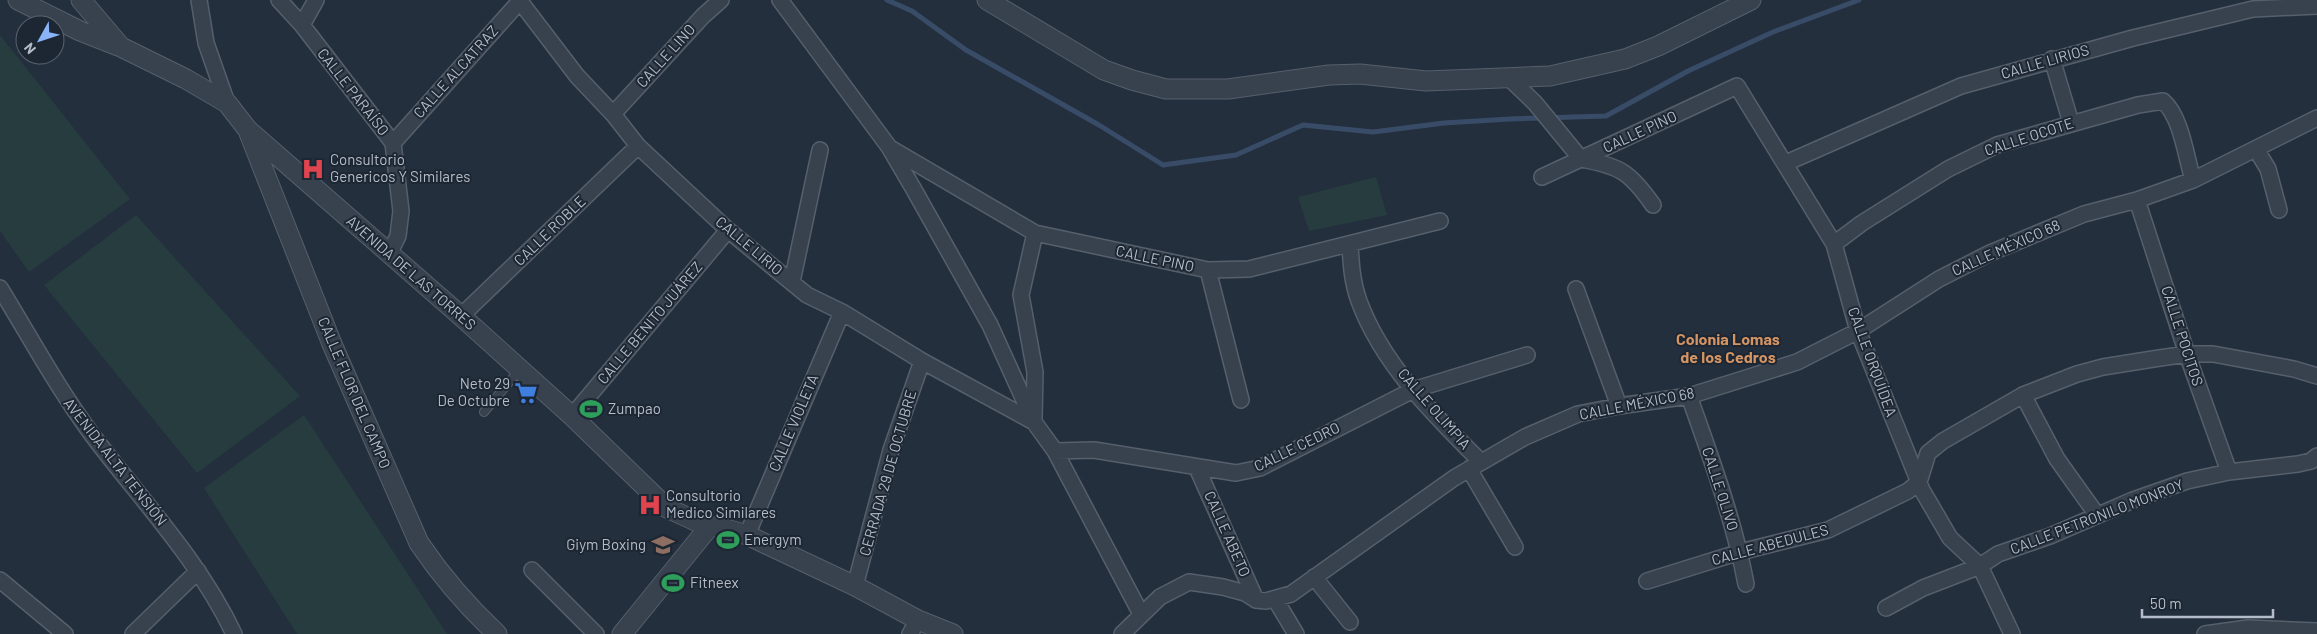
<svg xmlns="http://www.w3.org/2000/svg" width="2317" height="634" font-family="Barlow,sans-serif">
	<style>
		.green { fill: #263c3f }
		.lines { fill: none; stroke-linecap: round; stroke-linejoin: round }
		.stream { stroke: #394c67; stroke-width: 5 }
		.service-casing { stroke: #565f6c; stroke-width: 10 }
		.minor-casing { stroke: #565f6c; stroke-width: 18 }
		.tertiary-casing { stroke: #565f6c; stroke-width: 21 }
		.service { stroke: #38414e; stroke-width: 8 }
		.minor { stroke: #38414e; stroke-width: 15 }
		.tertiary { stroke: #38414e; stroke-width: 19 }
		.labels { text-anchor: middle; stroke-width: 4; stroke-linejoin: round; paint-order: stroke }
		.street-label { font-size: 15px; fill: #b4bcc9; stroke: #1d2633 }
		.poi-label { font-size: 15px; fill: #b4bcc9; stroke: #1d2633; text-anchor: start }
		.neighbourhood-label { font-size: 16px; font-weight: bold; fill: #d59563; stroke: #1d2633 }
	</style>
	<rect width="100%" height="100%" fill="#242f3e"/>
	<!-- green -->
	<path class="green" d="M0,35L130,199L29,272L0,231Z
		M1376,177L1387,215L1309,231L1298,197Z
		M136,215L300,396L197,473L44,285Z
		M304,415L447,634H297L204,488Z"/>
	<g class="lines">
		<!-- stream -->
		<path class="stream" d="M887,0L912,11L966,50L1099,125L1163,165L1236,155L1303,125L1373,132L1444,123L1510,119L1606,116L1688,71L1773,32L1859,0"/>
		<defs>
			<path id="service" d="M484,412L520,369"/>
			<path id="minor" d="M199,0L206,43L227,103
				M279,0L302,25L393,143L401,211L398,236L389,254
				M519,0L577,76L613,114L638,146L728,230L807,295L842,312L922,361L1034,422
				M780,0L889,147L913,188L990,325L1034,422L1055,451L1141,614
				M302,25L316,0
				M2052,59L2071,123
				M1509,78L1535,103L1581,159C1620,166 1630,172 1653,205
				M613,114L703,16L721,0
				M393,143L520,1
				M890,148L1035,233L1208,270L1249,269L1440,221
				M2256,149L2268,169L2279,210
				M1786,163L1961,86L2133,38L2253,9L2317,6
				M1542,177L1737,86L1834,244L1858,331L1922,490L1950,538L1980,566L2012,634
				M2137,200L2187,354L2229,472
				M1350,244C1351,263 1352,282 1359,301C1382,364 1434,415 1481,462
				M1834,244L1862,223L1948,169L1997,145L2138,105L2163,101C2181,116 2186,157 2193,180
				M1208,270L1241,400
				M792,282L820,150
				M0,288C30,337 58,389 93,436C142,501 199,560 234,634
				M1576,289L1619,406
				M461,316L638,146
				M2023,395L2057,459L2097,515
				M1689,396C1711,458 1734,520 1746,584
				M572,416L728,230
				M1034,418L1035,372L1021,295L1035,233
				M1055,451L1094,450L1236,473L1260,468L1413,390L1527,355
				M1197,468L1256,600
				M1469,469L1515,547
				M747,535L842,312
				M532,570L596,634
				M1314,577L1350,622
				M0,580L65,634
				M1647,581L1740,552L1828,530L1908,491L1919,482L1928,453L1943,441L2023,395L2077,374L2103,367L2153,359L2187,354H2213L2294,369L2317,376
				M855,586L891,450L922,361
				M1275,599L1296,634
				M1886,608L1923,588L1980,566L1998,554L2050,536L2133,500L2187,481L2229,472L2298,464L2311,461L2317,456
				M133,634L198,571
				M910,634L918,620
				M1122,634L1160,597L1189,582L1223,587L1245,593L1256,600L1266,601L1291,594L1454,478L1525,437L1578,414L1619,406L1689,396L1797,362L1858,331L1939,279L1990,253L2084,214L2137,200L2193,180L2317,118
				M2205,634L2248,628L2317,631"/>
			<path id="tertiary" d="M18,0L80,31L118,46
				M81,0L121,47L186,79L227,103L248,130L461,316L572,416L667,508L709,527H719L747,535L855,586L918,620L953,634
				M987,0L1104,70L1132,80L1166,89H1228L1329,75L1360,74L1426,81L1550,76L1625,59L1658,46L1751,0
				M249,133L332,344L419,543C442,577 467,606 497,634
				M622,634L709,527"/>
		</defs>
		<!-- service casing -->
		<use href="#service" class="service-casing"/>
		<!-- minor casing -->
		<use href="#minor" class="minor-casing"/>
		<!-- tertiary casing -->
		<use href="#tertiary" class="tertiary-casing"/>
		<!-- service -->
		<use href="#service" class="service"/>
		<!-- minor -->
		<use href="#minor" class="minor"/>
		<!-- tertiary -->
		<use href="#tertiary" class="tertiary"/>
	</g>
	<!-- icons -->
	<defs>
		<symbol id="hospital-bare" viewBox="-9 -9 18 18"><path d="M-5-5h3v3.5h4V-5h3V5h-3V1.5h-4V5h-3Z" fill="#e0444e" stroke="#1d2633" stroke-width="2.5" paint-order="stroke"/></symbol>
		<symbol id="supermarket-bare" viewBox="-9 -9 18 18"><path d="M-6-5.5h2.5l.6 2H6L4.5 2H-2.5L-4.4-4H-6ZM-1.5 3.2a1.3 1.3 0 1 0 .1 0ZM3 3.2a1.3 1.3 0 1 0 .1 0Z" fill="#3f7fe0" stroke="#1d2633" stroke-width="2.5" paint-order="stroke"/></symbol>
		<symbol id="stadium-bare" viewBox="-9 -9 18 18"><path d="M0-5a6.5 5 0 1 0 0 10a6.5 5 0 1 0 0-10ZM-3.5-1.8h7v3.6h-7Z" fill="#2e9e5b" stroke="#1d2633" stroke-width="2.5" paint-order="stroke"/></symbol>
		<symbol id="school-bare" viewBox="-9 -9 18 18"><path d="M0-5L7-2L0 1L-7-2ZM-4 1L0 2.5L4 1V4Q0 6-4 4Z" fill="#8d6e63" stroke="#1d2633" stroke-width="2.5" paint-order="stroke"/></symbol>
	</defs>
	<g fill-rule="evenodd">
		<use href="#hospital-bare" x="297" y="153" width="32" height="32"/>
		<use href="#supermarket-bare" x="510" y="377" width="32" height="32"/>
		<use href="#stadium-bare" x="575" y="393" width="32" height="32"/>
		<use href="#hospital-bare" x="634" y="489" width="32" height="32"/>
		<use href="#stadium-bare" x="712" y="524" width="32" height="32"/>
		<use href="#school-bare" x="647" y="529" width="32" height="32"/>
		<use href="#stadium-bare" x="657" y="567" width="32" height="32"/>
	</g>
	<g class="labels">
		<!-- street labels -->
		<g class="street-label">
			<text transform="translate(666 56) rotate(-48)" y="5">CALLE LINO</text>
			<text transform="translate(2045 62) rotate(-16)" y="5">CALLE LIRIOS</text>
			<text transform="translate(456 72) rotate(-48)" y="5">CALLE ALCATRAZ</text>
			<text transform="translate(353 92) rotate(52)" y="5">CALLE PARAÍSO</text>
			<text transform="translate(1640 132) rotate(-25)" y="5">CALLE PINO</text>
			<text transform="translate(2029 137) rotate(-18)" y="5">CALLE OCOTE</text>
			<text transform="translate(550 231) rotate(-44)" y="5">CALLE ROBLE</text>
			<text transform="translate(749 246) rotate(40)" y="5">CALLE LIRIO</text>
			<text transform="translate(2006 248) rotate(-24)" y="5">CALLE MÉXICO 68</text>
			<text transform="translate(1155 259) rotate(12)" y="5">CALLE PINO</text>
			<text transform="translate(411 273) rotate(41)" y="5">AVENIDA DE LAS TORRES</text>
			<text transform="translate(650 323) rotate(-50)" y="5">CALLE BENITO JUÁREZ</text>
			<text transform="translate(2182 336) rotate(72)" y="5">CALLE POCITOS</text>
			<text transform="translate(1872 362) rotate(70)" y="5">CALLE ORQUÍDEA</text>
			<text transform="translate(354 393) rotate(67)" y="5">CALLE FLOR DEL CAMPO</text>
			<text transform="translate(1637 404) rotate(-11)" y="5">CALLE MÉXICO 68</text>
			<text transform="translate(1434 409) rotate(49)" y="5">CALLE OLIMPIA</text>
			<text transform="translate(794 423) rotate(-67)" y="5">CALLE VIOLETA</text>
			<text transform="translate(1297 447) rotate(-26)" y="5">CALLE CEDRO</text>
			<text transform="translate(115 462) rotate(52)" y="5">AVENIDA ALTA TENSIÓN</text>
			<text transform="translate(888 473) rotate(-74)" y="5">CERRADA 29 DE OCTUBRE</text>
			<text transform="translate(1720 489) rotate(72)" y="5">CALLE OLIVO</text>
			<text transform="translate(2097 517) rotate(-21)" y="5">CALLE PETRONILO MONROY</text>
			<text transform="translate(1227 534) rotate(66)" y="5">CALLE ABETO</text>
			<text transform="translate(1770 545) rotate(-15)" y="5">CALLE ABEDULES</text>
		</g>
		<!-- poi labels -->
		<g class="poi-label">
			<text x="330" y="165">Consultorio<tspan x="330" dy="17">Genericos Y Similares</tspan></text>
			<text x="510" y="389" text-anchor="end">Neto 29<tspan x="510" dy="17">De Octubre</tspan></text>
			<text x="608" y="414">Zumpao</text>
			<text x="666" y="501">Consultorio<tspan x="666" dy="17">Medico Similares</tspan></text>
			<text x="744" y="545">Energym</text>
			<text x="646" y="550" text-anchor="end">Giym Boxing</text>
			<text x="690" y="588">Fitneex</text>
		</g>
		<!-- neighbourhood labels -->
		<g class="neighbourhood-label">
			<text x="1728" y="345">Colonia Lomas<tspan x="1728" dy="18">de los Cedros</tspan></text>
		</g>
	</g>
	<!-- north arrow -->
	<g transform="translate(40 40) rotate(230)"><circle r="24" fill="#1d2633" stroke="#59626f"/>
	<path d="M0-4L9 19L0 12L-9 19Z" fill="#8ab4f8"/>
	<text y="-8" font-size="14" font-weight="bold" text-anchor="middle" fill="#b4bcc9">N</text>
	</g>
	<!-- scale -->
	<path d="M2142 609v8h131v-8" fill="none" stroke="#b4bcc9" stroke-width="2.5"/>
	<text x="2150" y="609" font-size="15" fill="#b4bcc9" stroke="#1d2633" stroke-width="4" paint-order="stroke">50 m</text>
</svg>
